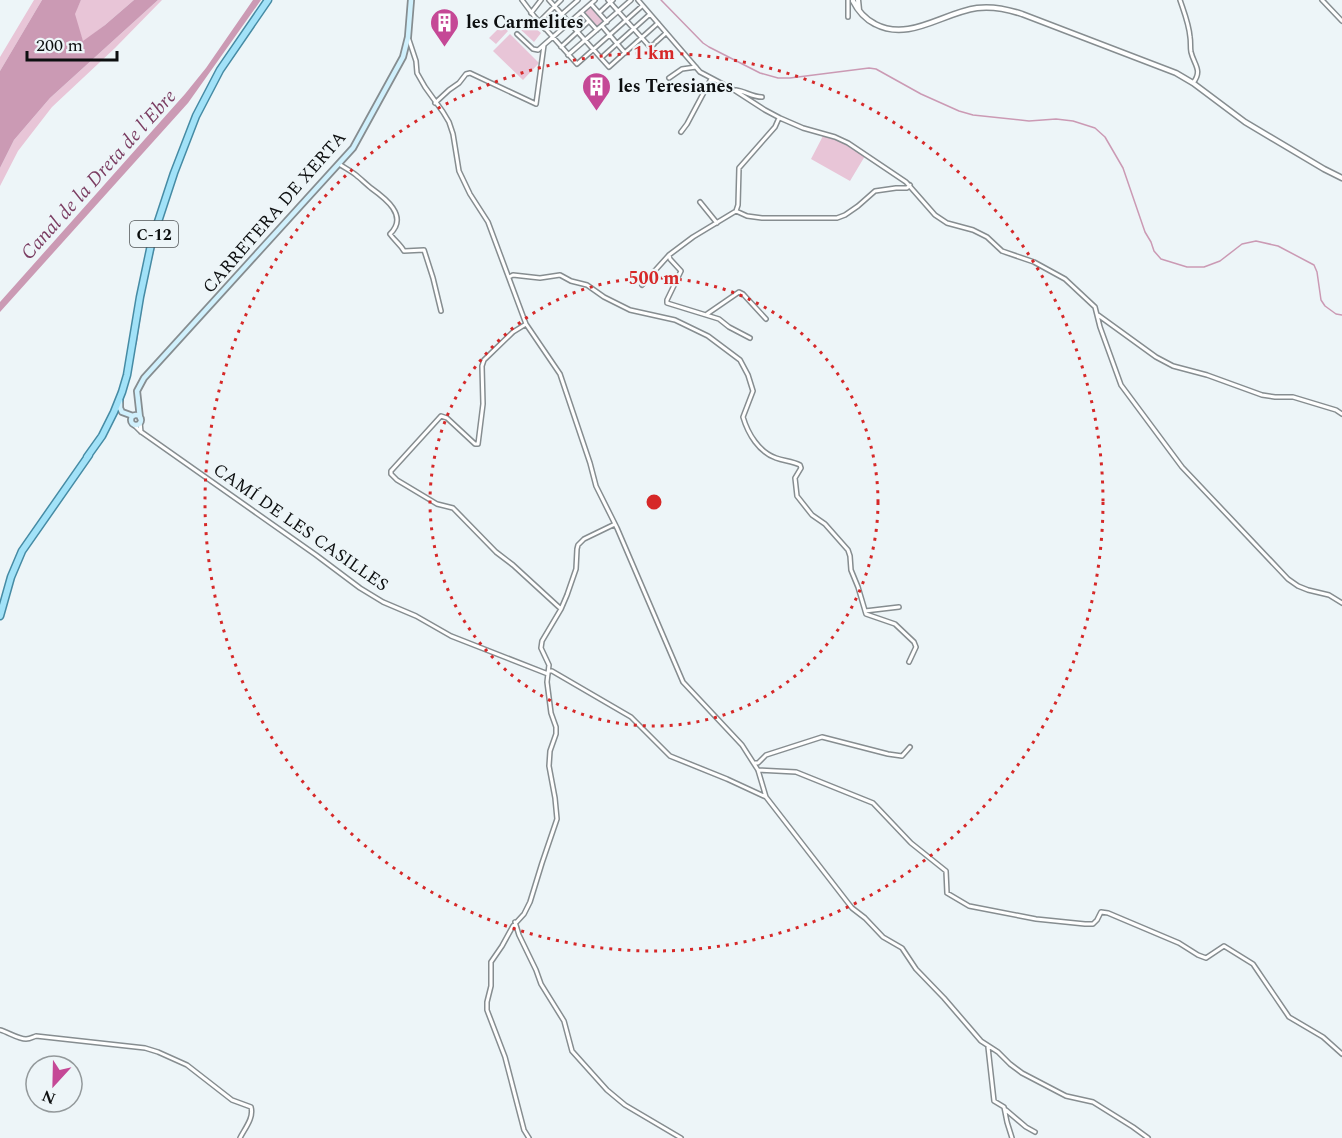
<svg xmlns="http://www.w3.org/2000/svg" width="1342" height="1138" font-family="Spectral,serif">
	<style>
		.green { fill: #e8c5d7 }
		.water { fill: #cb9ab4 }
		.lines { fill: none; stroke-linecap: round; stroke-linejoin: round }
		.stream { stroke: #cb9ab4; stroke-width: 1.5 }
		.minor-casing { stroke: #868d90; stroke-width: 6 }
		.tertiary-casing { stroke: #868d90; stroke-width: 7 }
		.secondary-casing { stroke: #868d90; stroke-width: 8 }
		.primary-casing { stroke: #468ba4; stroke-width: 9 }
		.minor { stroke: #fff; stroke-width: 3 }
		.tertiary { stroke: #fff; stroke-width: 4 }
		.secondary { stroke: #d0f0fc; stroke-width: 4.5 }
		.primary { stroke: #a2e2f8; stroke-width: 6 }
		.ring { fill: none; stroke: #d62828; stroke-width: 3; stroke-dasharray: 3 6 }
		.labels { text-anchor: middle; stroke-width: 4.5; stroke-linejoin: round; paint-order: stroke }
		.shield { fill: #edf5f8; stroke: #505456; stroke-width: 1.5 }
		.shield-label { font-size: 16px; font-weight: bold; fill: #0d0f10 }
		.poi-label { font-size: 18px; font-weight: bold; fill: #0d0f10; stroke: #edf5f8; text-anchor: start }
		.street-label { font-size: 18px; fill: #0d0f10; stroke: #edf5f8 }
		.water-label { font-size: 20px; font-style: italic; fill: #7b3d62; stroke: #edf5f8 }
		.centre { fill: #d62828; stroke: #edf5f8; stroke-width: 3 }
		.ring-label { font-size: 18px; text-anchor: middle; font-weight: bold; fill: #d62828; stroke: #edf5f8; stroke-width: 4.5; stroke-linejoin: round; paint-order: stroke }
	</style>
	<rect width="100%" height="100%" fill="#edf5f8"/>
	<!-- green -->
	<path class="green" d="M34,0H42L0,71V57Z
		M81,0H134L105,25L83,42L74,14Z
		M158,0H162L115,48L52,107L18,151L0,186V168L14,140L50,98Z
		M590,6L605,21L597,28L583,12Z
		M526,20L541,33L534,42L520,29Z
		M502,25L508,31L496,44L489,38Z
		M510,34L539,63L523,80L493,51Z
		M824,134L838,140L865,156L850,181L811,159Z"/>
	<!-- water -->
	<path class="water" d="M42,0H81L75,14L83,41L105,25L134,0H158L50,98L14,140L0,168V71Z
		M253,0H261L188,103L0,312V302L185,94L206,68Z"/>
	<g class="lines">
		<!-- stream -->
		<path class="stream" d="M661,0L703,43L709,47L760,73L778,78H790L869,68L876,69L921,94L959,111L973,115L1029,121L1056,119L1073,121L1095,128L1105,137L1123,168L1145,232L1151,242L1154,251L1161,259L1187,267H1204L1220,261L1242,244L1256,241L1278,246L1314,265L1317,272L1321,300L1325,306L1336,314L1342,315
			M151,260L161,221
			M136,344L144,291"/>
		<defs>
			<path id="minor" d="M522,0L534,16L577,64L642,6
				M549,0L609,67L658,23
				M608,0L650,47L654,44
				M638,0L700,72L734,90L765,110L780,118L803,128L835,137L848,143L906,182L935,215L947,223L973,230L987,237L1002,251L1034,262L1065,279L1095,307L1100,327L1121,385L1182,467L1288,579L1298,586L1308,590L1329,595L1342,603
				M1180,0C1184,12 1189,24 1190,37C1191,42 1190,47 1191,52C1194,65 1203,70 1193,83
				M1322,0L1342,21
				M591,4L607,22
				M581,12L597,30
				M531,13L541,0
				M599,13L613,0
				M848,17V0
				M539,22L561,0
				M602,26L625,53
				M545,29L578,0
				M517,34L533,49L538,50L595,0
				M408,37L416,61L417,73L425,87L443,112L449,122L453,134L459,171L470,194L488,222L526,324L560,374L590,463L596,486L617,528L683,682L742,745L758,770L766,797L852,908L865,918L883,937L902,948L916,969L944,998L981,1041L998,1052L1010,1064L1022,1073L1066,1096L1093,1102L1133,1127L1148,1138
				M656,42L666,33
				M561,47L589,21
				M568,55L631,0
				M601,58L650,14
				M669,78L682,69L696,67
				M736,90C745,91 752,97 762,97
				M435,103L449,90L459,83L466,74L470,73L536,104L544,45
				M681,132L687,124L711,79
				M339,164C345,168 351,171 356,175C361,179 366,184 371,188C385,198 409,216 390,234C395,241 400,244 404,251L424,250L433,278L441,311
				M700,202L717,223
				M736,211L747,216L762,218H837L845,215L858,206L875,191L896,188H907L910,185
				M669,255L670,259L681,271L667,300V303L719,319L729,327L750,338
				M509,277L513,275L540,278L560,275L571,281L587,285L604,297L630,310L675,320L708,336L740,360L748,375L753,391L743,417C748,434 759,452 776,458C784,461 792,461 800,465L801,468L795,478L797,496L812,515L825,524L848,550L850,556L851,570L858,587L866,614L895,624L914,642L916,647L909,662
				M642,285L669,255L693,237L736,211L738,205L739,168L775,127L779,118
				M707,314L739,292L743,294L766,319
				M1098,315L1156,357L1173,366L1207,375L1262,395L1275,397H1293L1336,410L1342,414
				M526,324L513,332L484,360L482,366L483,404L478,444H475L447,418L441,416L391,471V474L397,480L437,504L453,508L496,552L513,565L561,609
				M140,422L141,432
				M134,425L140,431L316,555L360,588L383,602L416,616L451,636L548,674
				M865,611L899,607
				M549,671H552L631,717L670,756L727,779L766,797
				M755,763H758L766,755L822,737L888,754L902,756L910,747
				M758,770L796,772L873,803L911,843L946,871L947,893L969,906L1036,919L1085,924H1093L1097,920L1101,912L1108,913L1179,943L1198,955L1206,958L1224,946L1253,964L1289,1017L1323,1037L1342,1054
				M515,922L519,935L536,970L541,984L564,1021L572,1051L607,1090L625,1105L681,1138
				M0,1030C8,1032 18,1039 26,1039C30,1039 33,1037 36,1036L145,1048L158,1052L187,1065L232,1100L251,1107C254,1118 245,1128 240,1138
				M988,1047L994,1101L1004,1107L1007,1122L1012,1138
				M1006,1110L1026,1127L1035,1132
				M529,1138L524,1130L505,1057L487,1010V1002L491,986V962L502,946L513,926L524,914L530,902L542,863L557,819L555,798L549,766L550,751L556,734V727L551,713L547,682L549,665L541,648L542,641L561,609L567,595L576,569L577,549L578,545L584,539L615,524"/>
			<path id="tertiary" d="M858,0L859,10
				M853,1C858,11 865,19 875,24C909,42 942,13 977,8C992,6 1007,9 1022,14L1176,73L1193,83L1245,122L1324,169L1342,178"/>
			<path id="secondary" d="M120,400V408L122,412L133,416
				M131 420a5 5 0 1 1 10 0a5 5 0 1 1-10 0Z
				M140,418L137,391L144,378L353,148L403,57L408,37L411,0"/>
			<path id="primary" d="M87,457L102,436L114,412L122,392L127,375L140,297L152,240L174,173L196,116L220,70L268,0
				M0,616L11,577L22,551L89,455"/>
		</defs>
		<!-- minor casing -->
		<use href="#minor" class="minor-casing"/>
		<!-- tertiary casing -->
		<use href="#tertiary" class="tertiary-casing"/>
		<!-- secondary casing -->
		<use href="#secondary" class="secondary-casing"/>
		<!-- primary casing -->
		<use href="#primary" class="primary-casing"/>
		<!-- minor -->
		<use href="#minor" class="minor"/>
		<!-- tertiary -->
		<use href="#tertiary" class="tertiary"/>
		<!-- secondary -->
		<use href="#secondary" class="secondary"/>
		<!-- primary -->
		<use href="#primary" class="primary"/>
	</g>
	<!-- distance rings -->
	<g class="ring">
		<circle cx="654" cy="502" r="224"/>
		<circle cx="654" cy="502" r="449"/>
	</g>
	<!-- icons -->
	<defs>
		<symbol id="building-pin" viewBox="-11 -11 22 30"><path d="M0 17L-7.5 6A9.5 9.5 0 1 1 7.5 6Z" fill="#c54896" stroke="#edf5f8"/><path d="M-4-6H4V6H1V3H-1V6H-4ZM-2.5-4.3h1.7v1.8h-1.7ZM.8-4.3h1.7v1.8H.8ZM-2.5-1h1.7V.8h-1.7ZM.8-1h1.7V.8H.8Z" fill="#fff"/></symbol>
	</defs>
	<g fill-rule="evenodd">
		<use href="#building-pin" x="428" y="6" width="33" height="45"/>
		<use href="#building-pin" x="580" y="70" width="33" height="45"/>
	</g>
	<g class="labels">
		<!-- shield labels -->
		<rect class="shield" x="130" y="221" width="48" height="26" rx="4.5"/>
		<g class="shield-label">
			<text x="154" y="240">C-12</text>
		</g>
		<!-- poi labels -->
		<g class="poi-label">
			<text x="466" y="28">les Carmelites</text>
			<text x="618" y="92">les Teresianes</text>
		</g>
		<!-- street labels -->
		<g class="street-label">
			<text transform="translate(274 212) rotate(-49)" y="6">CARRETERA DE XERTA</text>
			<text transform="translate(301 527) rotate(35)" y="6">CAMÍ DE LES CASILLES</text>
		</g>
		<!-- water labels -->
		<g class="water-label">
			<text transform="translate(98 174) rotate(-48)" y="7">Canal de la Dreta de l'Ebre</text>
		</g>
	</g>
	<circle cx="654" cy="502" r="9" class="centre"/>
	<g class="ring-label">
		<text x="654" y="59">1 km</text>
		<text x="654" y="284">500 m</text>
	</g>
	<!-- north arrow -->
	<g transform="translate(54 1084) rotate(202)"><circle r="28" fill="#edf5f8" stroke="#93999b" stroke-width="1.5"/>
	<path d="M0-4.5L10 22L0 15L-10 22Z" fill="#c54896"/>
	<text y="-9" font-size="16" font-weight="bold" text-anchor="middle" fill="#0d0f10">N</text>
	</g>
	<!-- scale -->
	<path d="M27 51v9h90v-9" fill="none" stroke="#0d0f10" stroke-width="3"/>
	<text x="36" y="51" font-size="18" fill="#0d0f10" stroke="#edf5f8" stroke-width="4.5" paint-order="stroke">200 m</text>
</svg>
